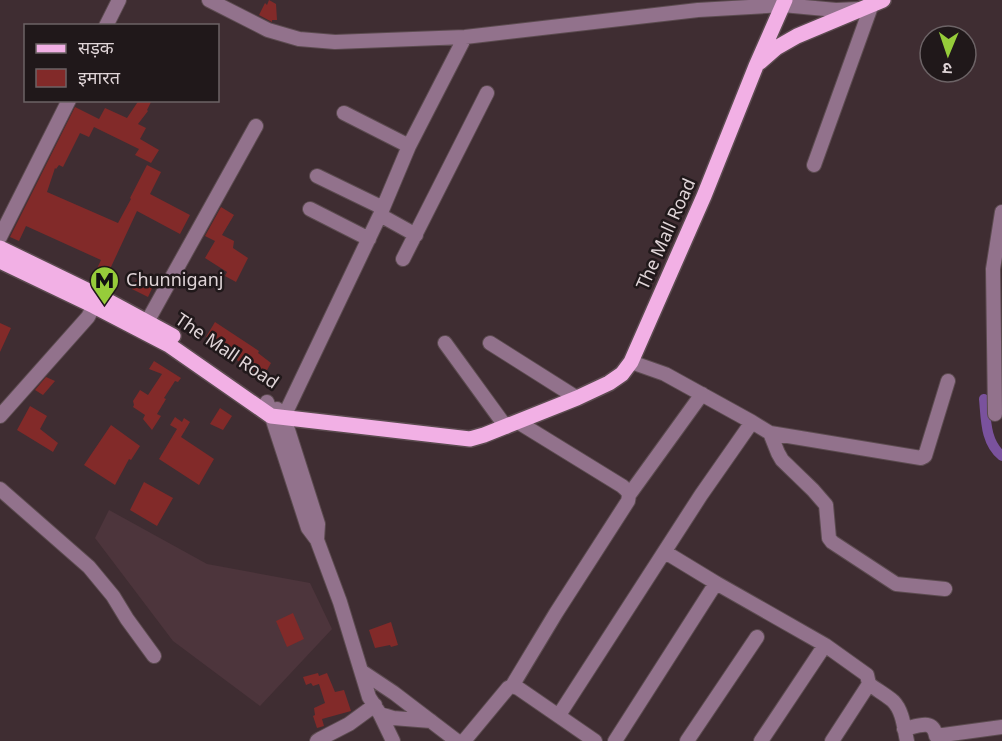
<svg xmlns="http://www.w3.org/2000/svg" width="1002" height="741" font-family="'Noto Sans','Noto Sans Devanagari',sans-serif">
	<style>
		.built { fill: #4d353c }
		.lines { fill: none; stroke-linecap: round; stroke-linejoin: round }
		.canal { stroke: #7a529d; stroke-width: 10 }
		.building { fill: #822a29 }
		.minor-casing { stroke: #5c4b50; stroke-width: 16 }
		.major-casing { stroke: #5c4b50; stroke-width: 18 }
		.minor { stroke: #92728c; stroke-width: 14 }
		.major { stroke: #f2b0e5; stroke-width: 15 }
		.labels { text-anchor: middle; stroke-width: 5; stroke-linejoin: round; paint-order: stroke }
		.street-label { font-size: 18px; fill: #dfd4d7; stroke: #20181a }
		.poi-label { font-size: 18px; fill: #dfd4d7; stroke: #20181a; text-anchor: start }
	</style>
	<rect width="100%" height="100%" fill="#3f2d32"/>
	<!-- built -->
	<path class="built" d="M109,510L207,564L310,583L332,629L260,706L173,641L95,538Z"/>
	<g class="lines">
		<!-- canal -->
		<path class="canal" d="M984,399C986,419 985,442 1002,456"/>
	</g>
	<!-- building -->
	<path class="building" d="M269,0L276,4L277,20H272V22L259,15L265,3L267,5Z
		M139,100H152L147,110L148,111L138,124L146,128L140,139L159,150L151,163L135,155L139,149L94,127L89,137L80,133L63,167L59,165L56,169L55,168L47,192L118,223L131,199L130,198L147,165L161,172L150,194L190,215L180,234L137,211L104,282L93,277L101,260L26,226L19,241L10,237L75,107L99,119L105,108L127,118Z
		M221,207L234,215L222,235L234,241L233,248L248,258L236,282L225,276L227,272L205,258L215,241L205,236Z
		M140,272L156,280L148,297L132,289Z
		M215,322L259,351L258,353L271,363L262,379L225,351L226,350L206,337Z
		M0,323L11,328L0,352Z
		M154,361L181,378L178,382L175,381L164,398L166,399L157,414L161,416L152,430L143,419L145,415L133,407L134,405L133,401L140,390L148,395L162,374L149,369Z
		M46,377L55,381L43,395L35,390Z
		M30,406L47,416L40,429L58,443L53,452L17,430Z
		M220,408L232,416L223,430L210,424Z
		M175,417L182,422L184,418L190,422L181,437L214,459L199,485L159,459L177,429L170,425Z
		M111,425L140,446L131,460L129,459L115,485L84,465Z
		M144,482L173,498L157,526L130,510Z
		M293,613L304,639L287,647L276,621Z
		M391,622L398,645L391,647L390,645L375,648L369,630Z
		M318,673L319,676L327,673L335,692L344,690L351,711L322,719L324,726L317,728L313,716L315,715L314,708L325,703L319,684L313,686L311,683L306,685L303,677Z"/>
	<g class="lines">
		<defs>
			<path id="minor" d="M209,0L268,30L299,39L335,42L465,37L698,10L783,5L836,10L858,9
				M106,26L119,0
				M344,113L409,146
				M814,165L872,4
				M317,176L383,208
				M310,209L369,239
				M380,215L416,235
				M0,237L69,100
				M403,259L487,93
				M147,322L256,126
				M445,343L506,427
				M490,343L577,398
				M631,362L665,374L752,422L770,433L778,453L782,460L813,490L826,505L829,538L832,542L896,584L945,589
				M267,402L308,528L317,540L340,602L369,697L380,714L393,741
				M277,409L288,430L318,524L317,540
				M287,410L380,215L409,146L465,37
				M995,414L993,269L1002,212
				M0,416L88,317L98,298
				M770,433L921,458L925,456L948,381
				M0,489L89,567L113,596L127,619L154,656
				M629,495L702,394
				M665,552L716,583L825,645L867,675L869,684L832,741
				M361,671L394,693L457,741
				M869,684C877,690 886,695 893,701C903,711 904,728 907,741
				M512,686L556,613L628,501C630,493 628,491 622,486L518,422
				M380,714L393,718L431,721
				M559,715L701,495L752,422
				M904,729C918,726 933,718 936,736L1002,727
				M317,741L320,739L349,724L375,705
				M464,741L508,688L512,686L518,688L595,741
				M615,741L716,583
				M687,741L757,637
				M761,741L825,645"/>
			<path id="major" d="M760,62L776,48L797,36L883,0
				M0,248L99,296L173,336
				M0,261L94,306L169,345L271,416L470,439L484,435L577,398L609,383L622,374L631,362L704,196L756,66L785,0"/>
		</defs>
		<!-- minor casing -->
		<use href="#minor" class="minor-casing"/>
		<!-- major casing -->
		<use href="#major" class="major-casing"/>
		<!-- minor -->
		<use href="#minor" class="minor"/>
		<!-- major -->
		<use href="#major" class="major"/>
	</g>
	<!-- icons -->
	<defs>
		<symbol id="metro-pin" viewBox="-11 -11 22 30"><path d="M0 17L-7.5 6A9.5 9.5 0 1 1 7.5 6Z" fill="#96cc3a" stroke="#20181a"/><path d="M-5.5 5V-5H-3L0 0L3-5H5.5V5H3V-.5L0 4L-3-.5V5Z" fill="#111"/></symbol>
	</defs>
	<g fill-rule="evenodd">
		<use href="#metro-pin" x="88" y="264" width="33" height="45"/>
	</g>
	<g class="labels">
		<!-- street labels -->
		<g class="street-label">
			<text transform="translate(666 234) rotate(-66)" y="6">The Mall Road</text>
			<text transform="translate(227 351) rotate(34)" y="6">The Mall Road</text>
		</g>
		<!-- poi labels -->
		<g class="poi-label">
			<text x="126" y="286">Chunniganj</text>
		</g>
	</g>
	<!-- legend -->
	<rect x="24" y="24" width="195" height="78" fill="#20181a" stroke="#6c6366" stroke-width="1.5"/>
	<rect x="36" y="44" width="30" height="9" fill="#f2b0e5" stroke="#6c6366" stroke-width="1.5"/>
	<text x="78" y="54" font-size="18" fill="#dfd4d7">सड़क</text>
	<rect x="36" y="69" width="30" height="18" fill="#822a29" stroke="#6c6366" stroke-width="1.5"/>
	<text x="78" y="84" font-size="18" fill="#dfd4d7">इमारत</text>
	<!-- north arrow -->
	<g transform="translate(948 54) rotate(182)"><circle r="28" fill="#20181a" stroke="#6c6366" stroke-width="1.5"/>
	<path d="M0-4.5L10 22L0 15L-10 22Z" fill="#96cc3a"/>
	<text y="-9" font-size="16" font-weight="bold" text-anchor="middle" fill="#dfd4d7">उ</text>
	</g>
</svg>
